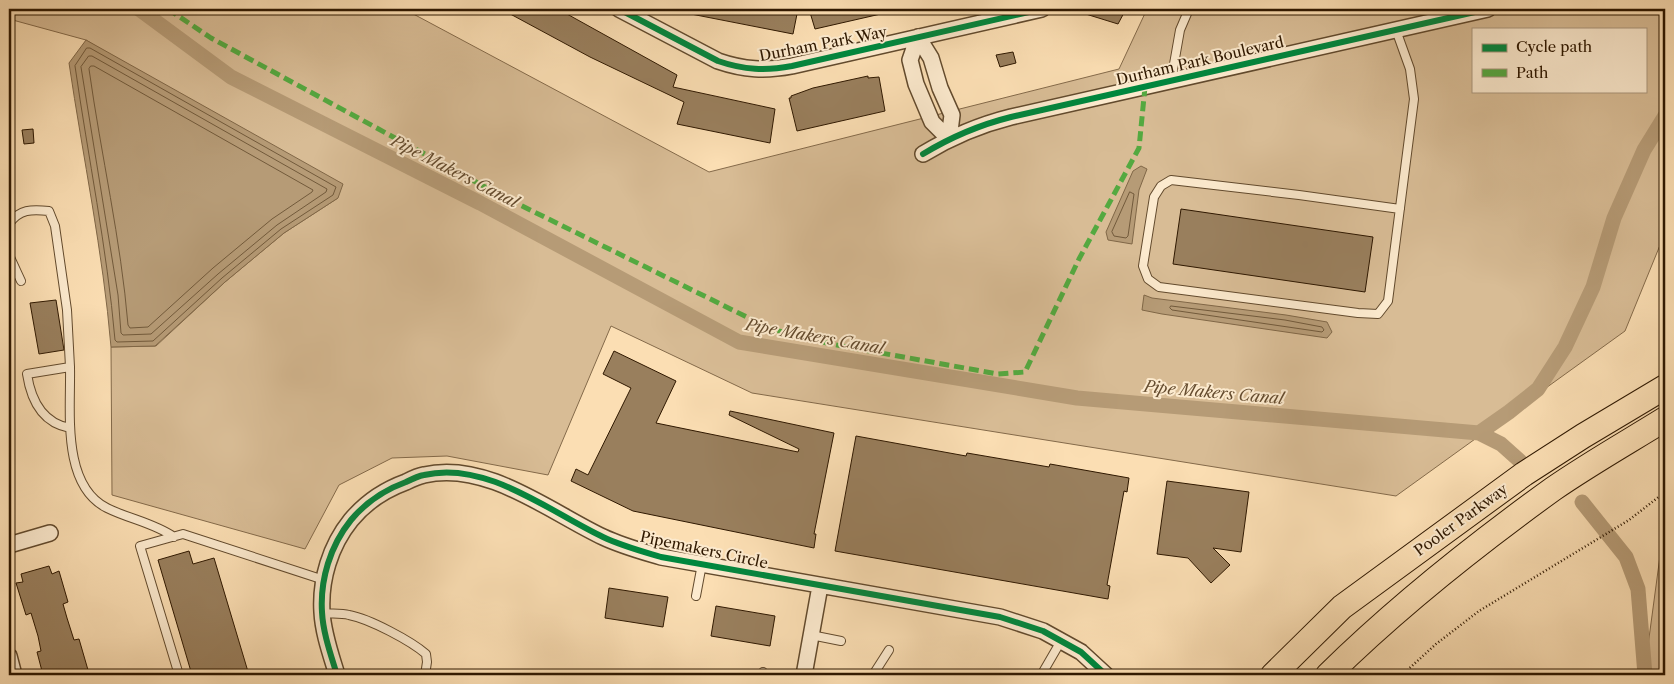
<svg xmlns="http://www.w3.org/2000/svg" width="1674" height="684" font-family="'Libre Caslon Text',serif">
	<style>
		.green { fill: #d8bc95; stroke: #846a4a; fill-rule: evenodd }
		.water { fill: #b69b76; stroke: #806747 }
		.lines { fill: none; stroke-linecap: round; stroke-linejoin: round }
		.shore { stroke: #725a3b; stroke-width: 1 }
		.canal { stroke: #b69b76; stroke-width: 15 }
		.building { fill: #997f5d; stroke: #2f1800 }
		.lane-casing { stroke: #624a2d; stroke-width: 10 }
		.street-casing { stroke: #624a2d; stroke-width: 18 }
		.primary-casing { stroke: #2f1800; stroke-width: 26 }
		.path { stroke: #2f1800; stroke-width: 2.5; stroke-dasharray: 1 2.5; stroke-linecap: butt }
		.lane { stroke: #fceace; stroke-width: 8 }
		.street { stroke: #fceace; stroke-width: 15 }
		.primary { stroke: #fbdeb3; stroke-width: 24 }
		.quiet { stroke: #54a940; stroke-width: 5; stroke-dasharray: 10 5; stroke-linecap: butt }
		.cycleway-casing { stroke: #fceace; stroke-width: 9 }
		.cycleway { stroke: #00873e; stroke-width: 6 }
		.labels { text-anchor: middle; stroke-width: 4; stroke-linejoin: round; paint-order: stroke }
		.street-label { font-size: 15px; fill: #2f1800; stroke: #fceace }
		.water-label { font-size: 16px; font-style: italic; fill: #654c2f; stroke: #fceace }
	</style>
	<rect width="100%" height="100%" fill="#fbdeb3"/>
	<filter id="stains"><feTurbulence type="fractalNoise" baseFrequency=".004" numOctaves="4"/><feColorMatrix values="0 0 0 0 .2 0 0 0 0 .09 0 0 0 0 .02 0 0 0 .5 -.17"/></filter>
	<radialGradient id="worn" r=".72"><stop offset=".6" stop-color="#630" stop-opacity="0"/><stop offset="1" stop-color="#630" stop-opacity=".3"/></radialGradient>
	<!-- green -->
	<path class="green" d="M9,9H404L709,172L1119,69L1147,9H1665V233L1625,331L1396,496L752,393L611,326L548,475L447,456L392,458L339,485L305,549L112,495L111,347L156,346L225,282L284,233L338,198L86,40L9,19ZM1473,29H1645V91H1473Z
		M1665,547V675H1645V668L1660,556Z"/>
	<!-- water -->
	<path class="water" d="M86,40L343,184L338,198L284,233L225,282L155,346L111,347C103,252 83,158 69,63Z
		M1141,166L1147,169L1139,190L1132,244L1108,240L1106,232L1133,171Z
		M1144,295L1152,298L1286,315L1327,322L1332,332L1327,338L1162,314L1142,310Z"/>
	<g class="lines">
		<!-- shore -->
		<path class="shore" d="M87,48H90L336,187L333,195L281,229L222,278L153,341L117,342L115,340C107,248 88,157 75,66Z
			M89,56H92L327,189L326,192L277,225L218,274L151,334L123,335L121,333L118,295L81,67Z
			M91,66H94L313,190L312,192L272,219L213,268L148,327L130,328L128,325C121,240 101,155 89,69Z
			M1130,192L1134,194L1128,236L1126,238L1114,236L1112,232Z
			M1171,306L1285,320L1322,327L1324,330L1322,332L1172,310L1170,308Z"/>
		<!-- canal -->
		<path class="canal" d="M139,9L231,77L480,203L739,342L1077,398L1479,433L1501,444L1520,461
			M1479,433L1509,412L1538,389L1565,347L1593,287L1614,218L1644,150L1665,116
			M1582,502L1626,557L1638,589L1645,675"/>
	</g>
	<!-- building -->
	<path class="building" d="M501,9H558L677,75L673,87L775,109L770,143L677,124L684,102L590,57Z
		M692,9H798L793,34L691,14Z
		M809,9H884L885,13L815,29Z
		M1077,9H1126L1118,24L1076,11Z
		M1013,52L1016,63L1000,67L996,55Z
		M868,76V78L879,77L885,111L797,131L789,98H791V96L813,88Z
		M33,129L34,143L24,144L22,130Z
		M1181,209L1373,237L1365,292L1173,264Z
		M56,300L64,350L39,354L30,303Z
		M614,351L676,381L656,423L798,452L799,449L729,415L730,411L834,433L814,534H816L814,548L633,511L571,481L576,469L588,475L631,388L603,374Z
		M856,436L966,456L967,453L1049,467L1050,464L1129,478L1127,492L1124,491L1107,585L1110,586L1108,599L835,551Z
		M1167,481L1249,492L1241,552L1213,548L1230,565L1211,583L1188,558L1157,554Z
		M189,551L193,564L214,558L249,675H192L158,560Z
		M49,566L52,574L59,571L68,602L63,604L67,618L74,640L79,639L88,670L80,672L81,675H43L37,652L41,651L38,636L31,613L26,615L16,583L23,582L21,574Z
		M609,588L668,597L663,627L605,618Z
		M716,606L775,616L770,646L711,636Z"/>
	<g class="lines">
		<defs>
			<path id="lane" d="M1396,30L1410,69L1414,99L1388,301L1378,314L1358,313L1159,287L1148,279L1143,266L1154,197L1161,186L1171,180L1299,195L1400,209
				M1171,81L1180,30L1189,9
				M9,224C19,209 32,209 49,211L55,226L67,310L70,367
				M9,255L21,281
				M70,428C42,423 31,400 27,374L70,367C71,410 61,485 107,508C129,519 154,523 174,537
				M696,596L702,564
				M322,613C331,614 341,613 349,615C370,619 411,641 426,654L427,662L425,675
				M811,635L841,641
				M1043,672L1061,641
				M179,675L140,546L183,534L324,580
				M763,675V672
				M873,675L889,650"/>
			<path id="street" d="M619,9L718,61C744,70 766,71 792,66L1042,9
				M918,37L910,60L916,84L932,122L949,139
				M918,37L931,58L940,88L952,115L949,139
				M923,154C951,137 979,125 1011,117L1488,9
				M9,545L50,533
				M9,656L14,675
				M337,675C331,655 323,633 322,612C320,580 330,546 351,520C366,502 384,490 406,482C412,479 418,476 424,475C486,460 550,512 603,537C622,546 641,551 661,557L1000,617L1043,631L1081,652L1106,675
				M804,675L820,586"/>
			<path id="primary" d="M1273,675L1342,607L1524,474L1583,436L1665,387
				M1328,675C1397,607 1474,546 1553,489C1589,464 1628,442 1665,419"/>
		</defs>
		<!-- lane casing -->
		<use href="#lane" class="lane-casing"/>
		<!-- street casing -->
		<use href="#street" class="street-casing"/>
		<!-- primary casing -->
		<use href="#primary" class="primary-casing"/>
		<!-- path -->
		<path class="path" d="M1402,675L1436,644L1479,611L1629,520L1665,492"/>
		<!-- lane -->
		<use href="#lane" class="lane"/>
		<!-- street -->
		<use href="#street" class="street"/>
		<!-- primary -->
		<use href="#primary" class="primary"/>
		<!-- quiet -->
		<path class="quiet" d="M168,9L211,38L500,195L771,329L831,344L998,374L1025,372L1079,259L1139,148L1145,87"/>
		<defs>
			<path id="cycleway" d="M619,9L718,61C744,70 766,71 792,66L1042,9
				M923,154C951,137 979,125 1011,117L1488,9
				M337,675C331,655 323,633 322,612C320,580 330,546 351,520C366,502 384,490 406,482C412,479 418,476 424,475C486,460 550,512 603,537C622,546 641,551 661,557L1000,617L1043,631L1081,652L1106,675"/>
		</defs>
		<!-- cycleway casing -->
		<use href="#cycleway" class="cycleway-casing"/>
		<!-- cycleway -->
		<use href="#cycleway" class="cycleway"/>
	</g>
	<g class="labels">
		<!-- street labels -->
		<g class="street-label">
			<text transform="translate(823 44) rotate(-11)" y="5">Durham Park Way</text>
			<text transform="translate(1200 61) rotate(-13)" y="5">Durham Park Boulevard</text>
			<text transform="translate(1461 520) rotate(-36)" y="5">Pooler Parkway</text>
			<text transform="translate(704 550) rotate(12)" y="5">Pipemakers Circle</text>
		</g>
		<!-- water labels -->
		<g class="water-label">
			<text transform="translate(455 171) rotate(27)" y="6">Pipe Makers Canal</text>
			<text transform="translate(815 336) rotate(10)" y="6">Pipe Makers Canal</text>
			<text transform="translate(1214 392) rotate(5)" y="6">Pipe Makers Canal</text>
		</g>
	</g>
	<!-- margin -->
	<rect width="1674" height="684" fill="none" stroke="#fbdeb3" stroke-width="30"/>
	<rect x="10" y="10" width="1654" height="664" fill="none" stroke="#2f1800" stroke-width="2.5"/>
	<rect x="15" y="15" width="1644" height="654" fill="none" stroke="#2f1800"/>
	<!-- legend -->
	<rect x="1472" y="28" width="175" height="65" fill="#fceace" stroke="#aa967c"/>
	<rect x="1482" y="44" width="25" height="8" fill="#00873e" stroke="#aa967c"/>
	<text x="1516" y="52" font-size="15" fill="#2f1800">Cycle path</text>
	<rect x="1482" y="69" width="25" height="8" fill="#54a940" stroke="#aa967c"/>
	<text x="1516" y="78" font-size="15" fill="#2f1800">Path</text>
	<rect width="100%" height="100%" filter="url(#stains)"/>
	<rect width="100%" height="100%" fill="url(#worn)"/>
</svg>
